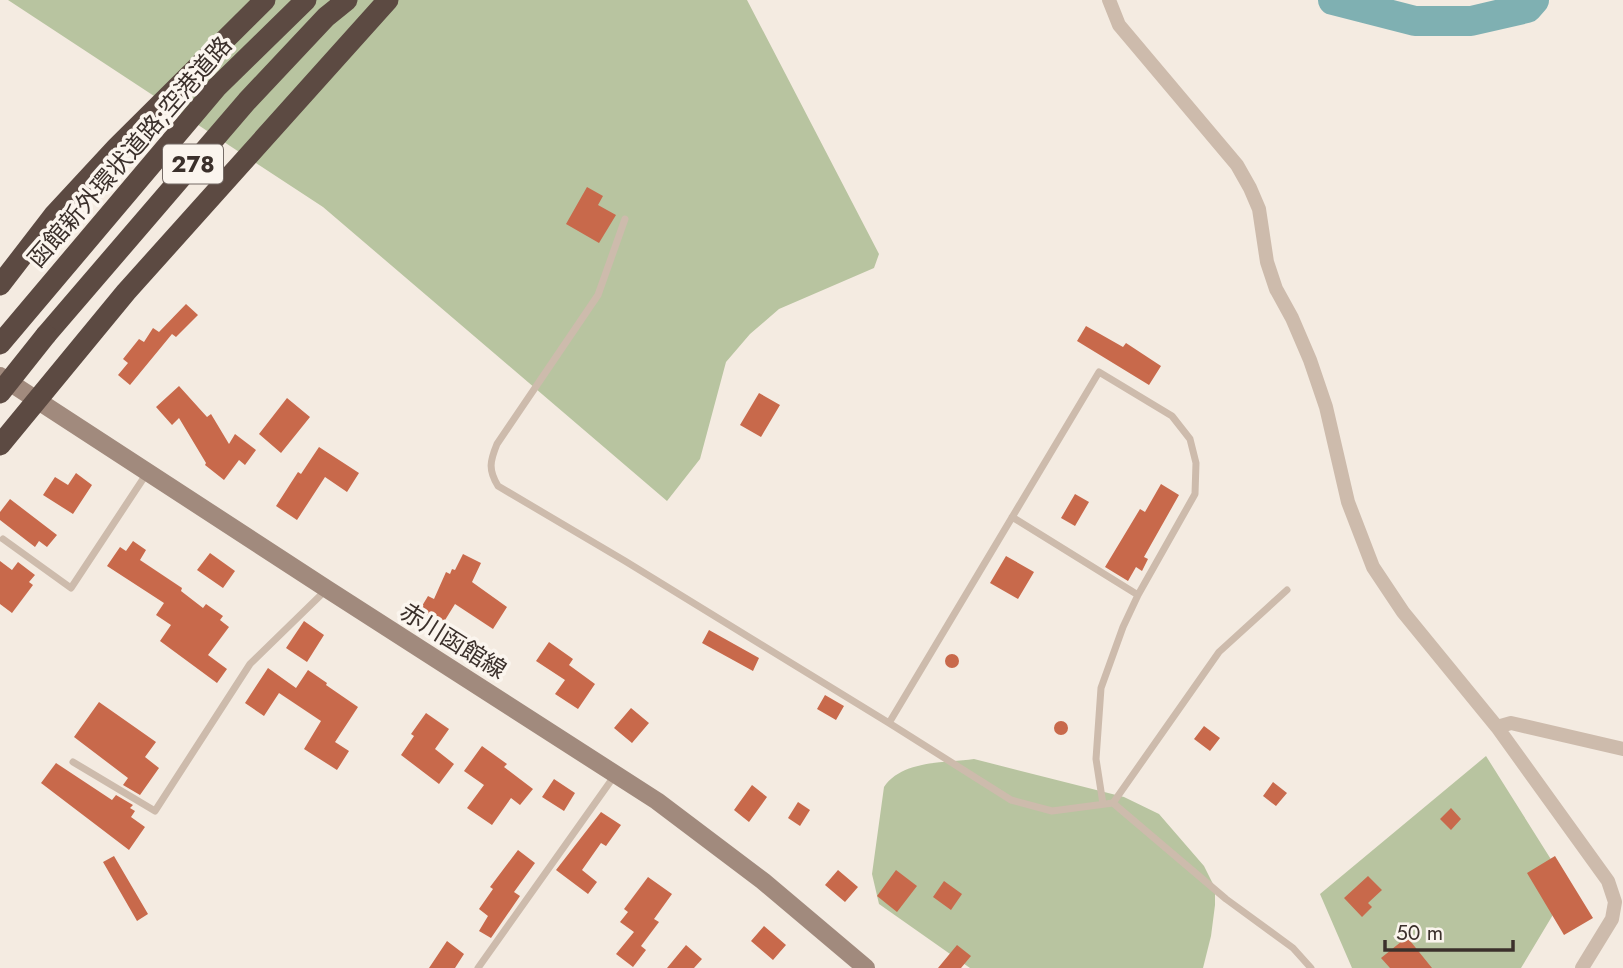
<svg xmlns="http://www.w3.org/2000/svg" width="1623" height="968" font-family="Jost,'Noto Sans JP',sans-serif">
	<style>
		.green { fill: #b8c4a0 }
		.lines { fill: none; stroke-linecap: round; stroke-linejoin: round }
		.river { stroke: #7fb0b2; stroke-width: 30 }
		.building { fill: #c8694b }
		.service { stroke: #cdbbac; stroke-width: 7 }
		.minor { stroke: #cdbbac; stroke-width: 14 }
		.secondary { stroke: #a18a7d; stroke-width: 18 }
		.motorway { stroke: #5c4a42; stroke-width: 21 }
		.motorway-bridge { stroke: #5c4a42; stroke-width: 21 }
		.labels { text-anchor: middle; stroke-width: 7; stroke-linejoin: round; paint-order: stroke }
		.shield { fill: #fbf5ee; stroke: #756b66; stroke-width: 2 }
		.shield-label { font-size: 23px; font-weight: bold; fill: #3b302b }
		.street-label { font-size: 24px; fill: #3b302b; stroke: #fbf5ee }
	</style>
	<rect width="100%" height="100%" fill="#f4ebe1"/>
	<!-- green -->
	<path class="green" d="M8,0H747L879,254L874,268L779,309L750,334L726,362L700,459L667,501L323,207Z
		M1486,756L1569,888L1521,968H1352L1320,894Z
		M974,759L1124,797L1159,814L1204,866L1215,888V905L1211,936L1203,968H970L879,904L872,874L884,787C902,760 945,763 974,759Z"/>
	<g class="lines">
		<!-- river -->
		<path class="river" d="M1333,0L1415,21H1471L1527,8L1534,0"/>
	</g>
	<!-- building -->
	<path class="building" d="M587,187L603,196L598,205L616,215L599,243L566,224Z
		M186,304L198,315L176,337L172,334L130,385L118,375L128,363L123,359L139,339L144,342L153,328L159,332Z
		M1086,326L1123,347L1126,343L1161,366L1149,385L1077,341Z
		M179,386L207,417L211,414L229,444L235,434L256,450L245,465L239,460L224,480L205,465L206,463L179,418L172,425L156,407Z
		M759,393L780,405L761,437L740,425Z
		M287,398L310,417L281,453L259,434Z
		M319,447L359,473L347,492L325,477L297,520L276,506L298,472L301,474Z
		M76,473L92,485L73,514L43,495L55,477L68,485Z
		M1161,484L1179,495L1144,557L1148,559L1142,571L1136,567L1128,581L1105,567L1140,509L1145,512Z
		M1075,494L1089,502L1075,526L1061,518Z
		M10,499L57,535L47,547L39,541L35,547L0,520V512Z
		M133,541L146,550L140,560L182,588L181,591L203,608L206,604L223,616L220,620L229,627L208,655L227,669L217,683L160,641L171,625L156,615L164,603L107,566L120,547L126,551Z
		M210,553L235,571L223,588L197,570Z
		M463,554L481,563L472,582L507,607L493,629L455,604L442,625L419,611L428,596L434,599L446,572L450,574L452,569L455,570Z
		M1006,556L1034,572L1018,599L990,583Z
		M0,561L12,570L18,562L35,575L29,582L33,585L12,613L0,604Z
		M304,621L324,635L307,662L286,648Z
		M709,630L759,658L753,671L702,643Z
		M549,642L573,659L569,665L595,684L578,709L555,694L565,680L536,661Z
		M945 661a7 7 0 1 1 14 0a7 7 0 1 1-14 0Z
		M268,668L296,688L308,670L327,683L326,685L358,707L335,742L349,751L337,770L304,749L321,721L279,693L264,716L245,703Z
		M825,695L844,706L836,720L817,709Z
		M99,702L156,742L145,757L159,768L140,795L123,785L128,778L74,737Z
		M631,708L649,723L632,743L614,728Z
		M426,713L449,729L435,749L454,764L439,784L401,755L414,736L411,734Z
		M1054 728a7 7 0 1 1 14 0a7 7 0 1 1-14 0Z
		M1204,726L1220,738L1210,751L1194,739Z
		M482,746L507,764L504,767L533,789L520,805L511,798L492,825L467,808L484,785L464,771Z
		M56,763L112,800L116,795L133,805L130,808L135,811L131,817L145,827L129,850L41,783Z
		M554,779L575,793L564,811L542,797Z
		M1273,782L1287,793L1276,806L1263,796Z
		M752,785L767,797L749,822L734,810Z
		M798,802L810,810L800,826L788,818Z
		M1451,808L1461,819L1451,830L1440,819Z
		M601,812L621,825L606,846L601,843L582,870L597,882L588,894L556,870Z
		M518,850L535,863L514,892L520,896L491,938L479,931L488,916L479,909L493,889L490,887Z
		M114,856L148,914L137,921L103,862Z
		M1555,856L1593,918L1564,935L1527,873Z
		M838,870L858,887L845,902L825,885Z
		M896,870L917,886L897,912L877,896Z
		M1368,876L1382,890L1368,903L1372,907L1362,917L1344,898Z
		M648,877L672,894L654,919L659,922L641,946L646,950L633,967L616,954L634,932L620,922L628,912L624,909Z
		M944,881L962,894L951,910L933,897Z
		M764,926L786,945L773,960L751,941Z
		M1407,937L1432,968H1390L1381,958Z
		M447,941L464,954L455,968H429Z
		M686,945L702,959L694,968H667Z
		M957,945L971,956L961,968H938Z"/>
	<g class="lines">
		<!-- service -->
		<path class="service" d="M625,219L598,295L497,444C490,461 488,470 498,486L625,561L889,723L1011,800L1052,811L1113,803
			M1012,517L1138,595
			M3,539L71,588L147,473
			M1287,590L1219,652L1113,803L1226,899L1293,948L1311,968
			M889,723L1099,372L1172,416L1190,439L1196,463L1195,494L1138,595L1123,627L1101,688L1096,759L1103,804
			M73,762L155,811L250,664L327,589
			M478,968L615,775"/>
		<!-- minor -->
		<path class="minor" d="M1109,0L1119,25L1237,165L1250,188L1259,209L1267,262L1276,289L1292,318L1310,360L1326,407L1348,502L1373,567L1403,612L1497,727L1608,881L1615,902L1612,919L1582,968
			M1497,727L1511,723L1623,749"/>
		<!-- secondary -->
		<path class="secondary" d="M0,376L327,589L657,801L763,881L866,968"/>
		<!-- motorway -->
		<path class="motorway" d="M0,285L54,215L117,147L265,0
			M46,335L247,101L326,17L347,0
			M0,344L217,87L306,0
			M0,445L126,292L388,0"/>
		<!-- motorway-bridge -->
		<path class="motorway-bridge" d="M0,393L46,335"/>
	</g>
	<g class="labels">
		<!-- shield labels -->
		<rect class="shield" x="163" y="144.5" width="60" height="39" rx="5"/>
		<g class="shield-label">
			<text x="193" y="172">278</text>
		</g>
		<!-- street labels -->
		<g class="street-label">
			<text transform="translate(130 152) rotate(-49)" y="8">函館新外環状道路;空港道路</text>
			<text transform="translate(453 641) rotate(32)" y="8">赤川函館線</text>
		</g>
	</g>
	<!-- scale -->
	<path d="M1385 940v10h128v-10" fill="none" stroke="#3b302b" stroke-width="3.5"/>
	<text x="1396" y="940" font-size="21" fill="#3b302b" stroke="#fbf5ee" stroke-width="5" paint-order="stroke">50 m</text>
</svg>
